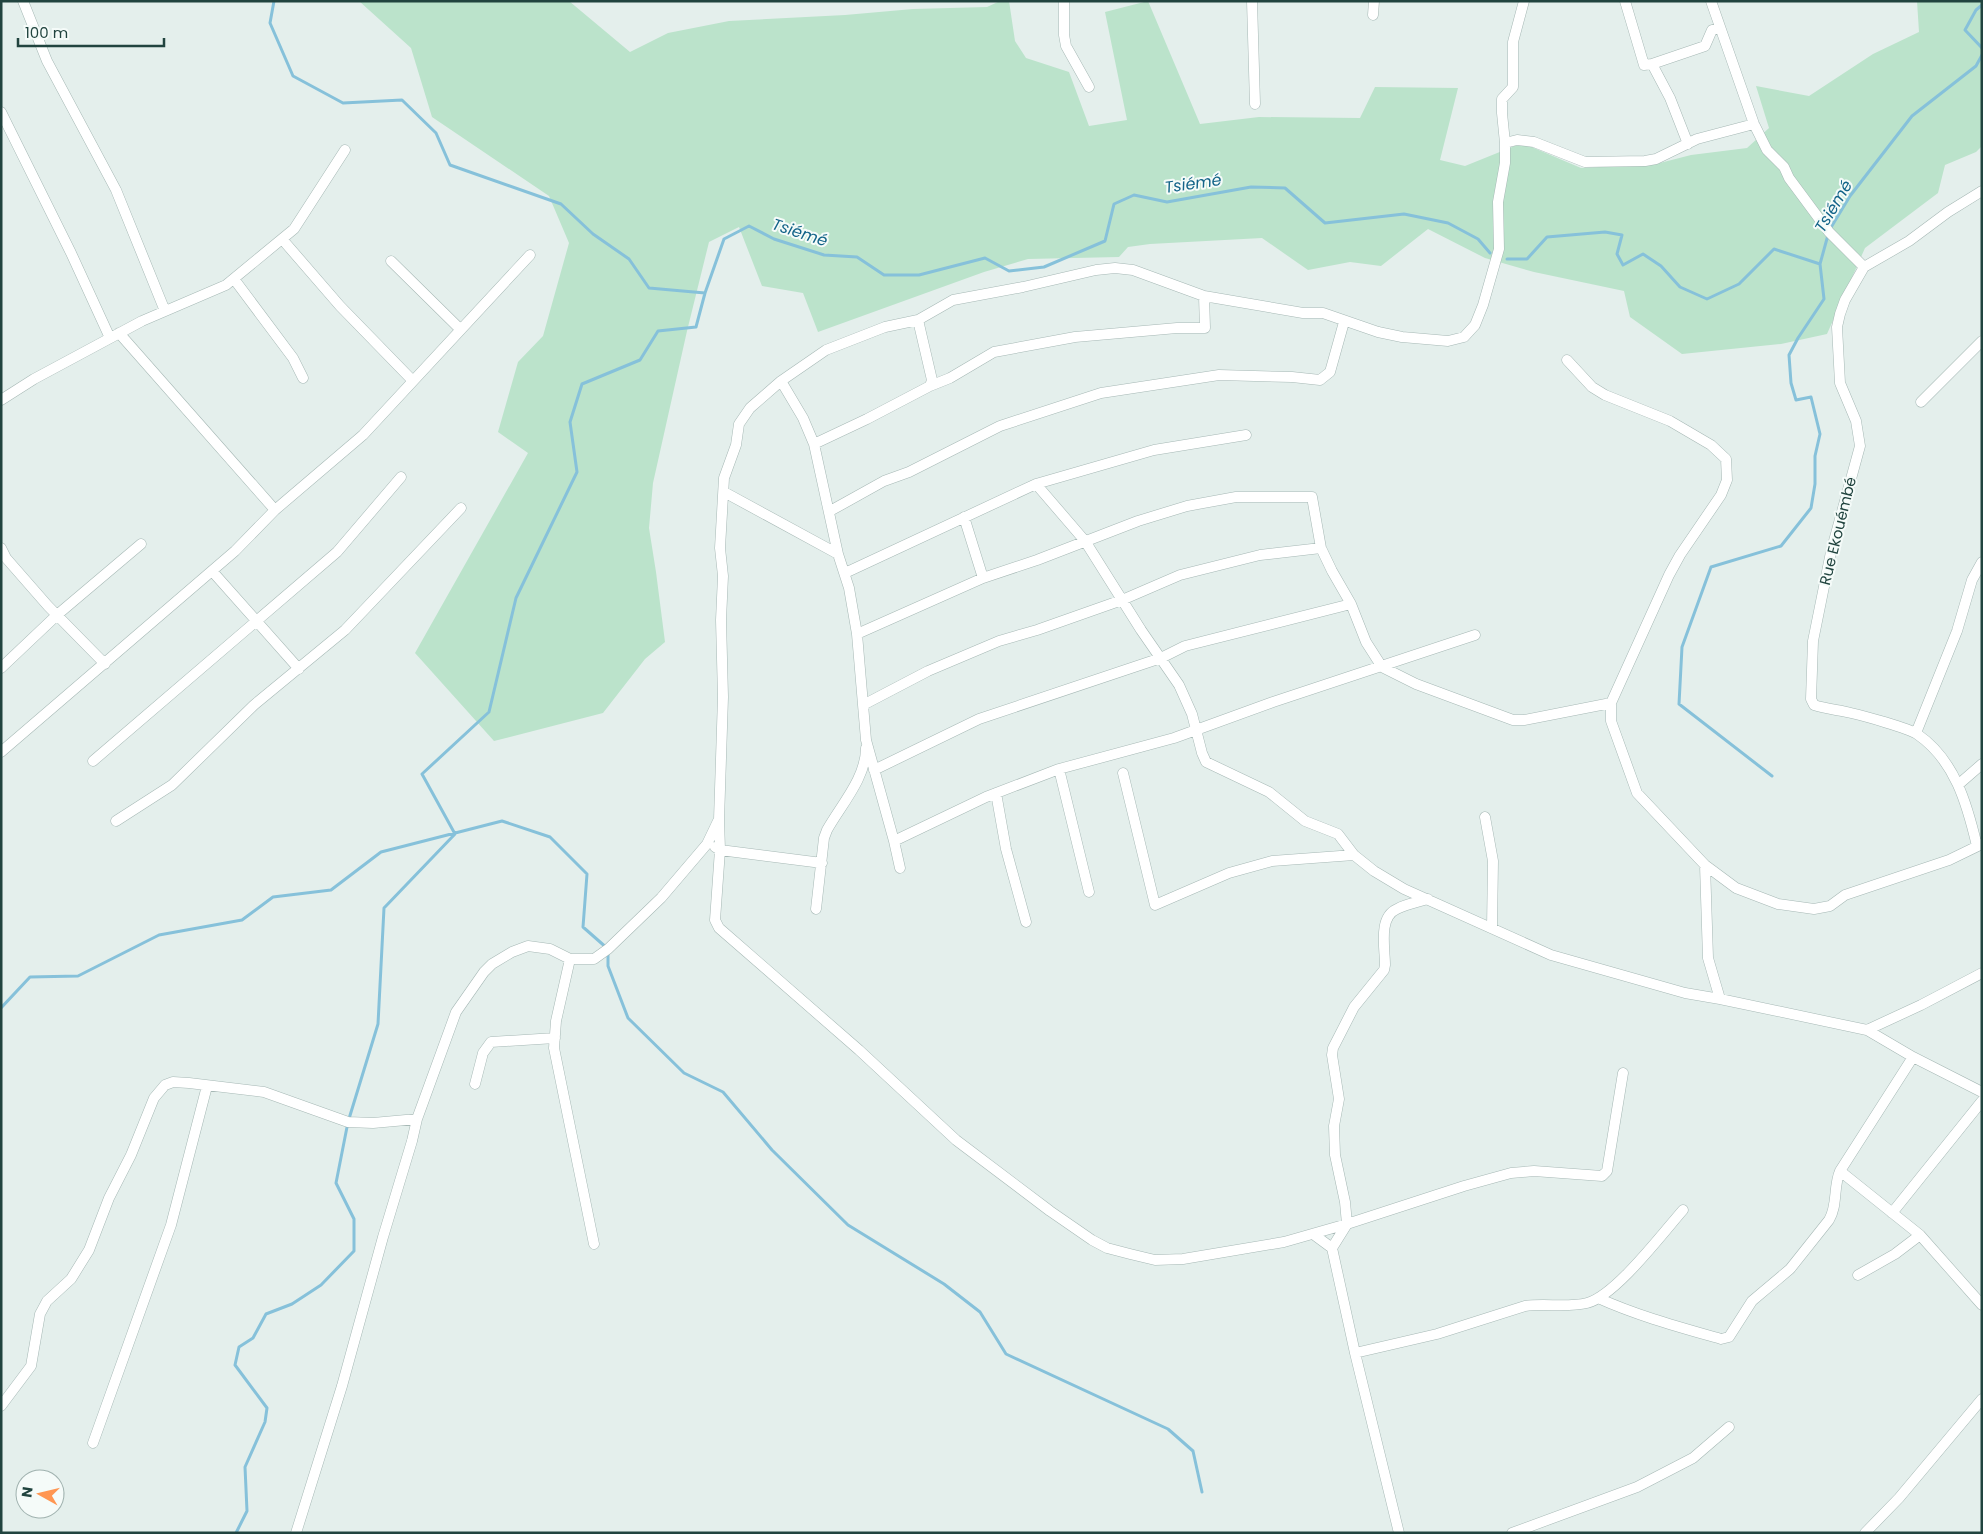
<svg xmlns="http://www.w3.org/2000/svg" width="1983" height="1534" font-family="Poppins,sans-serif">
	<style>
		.green { fill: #bbe3cb }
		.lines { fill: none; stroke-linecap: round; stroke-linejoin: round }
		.stream { stroke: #86c1da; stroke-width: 3 }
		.minor-casing { stroke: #a6b8b5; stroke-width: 11 }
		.minor { stroke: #fff; stroke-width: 10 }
		.labels { text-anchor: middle; stroke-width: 4; stroke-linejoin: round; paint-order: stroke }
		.street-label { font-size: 15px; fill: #21443f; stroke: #f5fbf9 }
		.water-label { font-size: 16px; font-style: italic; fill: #126388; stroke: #f5fbf9 }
	</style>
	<rect width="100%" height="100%" fill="#e4efec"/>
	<!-- green -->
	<path class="green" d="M359,1H569L630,52L668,33L729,21L845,15L913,9L987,7L1000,1H1009L1015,41L1026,58L1069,72L1089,126L1127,120L1105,12L1148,1L1200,124L1259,117L1360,118L1375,87L1458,88L1440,160L1465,166L1522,143L1581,168L1656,164L1691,155L1747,148L1769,128L1756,86L1809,96L1873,54L1919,32L1917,1H1982V146L1976,152L1945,165L1938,193L1865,248L1827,334L1781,344L1682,354L1630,317L1624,291L1534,272L1485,258L1428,229L1381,266L1350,262L1308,270L1262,238L1150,244L1128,247L1119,257L1028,259L984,272L818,332L803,293L762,286L739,227L709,242L687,331L653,483L649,528L656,572L665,642L645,659L603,713L494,741L415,653L528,453L498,432L518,362L543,336L569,243L549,196L432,117L411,48Z"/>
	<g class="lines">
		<!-- stream -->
		<path class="stream" d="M274,1L270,23L293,76L343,103L402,100L436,133L450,165L561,204L593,234L629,259L649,288L705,293L724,239L749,226L774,239L824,255L857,257L884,275H919L985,258L1009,271L1044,267L1105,241L1114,204L1134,195L1167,202L1251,187L1285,188L1325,223L1404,214L1448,223L1478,239L1490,253
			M1982,5L1976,10L1965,30L1982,48
			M1830,229L1850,196L1912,116L1976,66L1982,55
			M1507,259H1527L1547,237L1605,232L1622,235L1617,254L1623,265L1643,254L1661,266L1680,287L1707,299L1739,284L1774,249L1820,264L1828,235
			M1772,776L1679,704L1682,647L1711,567L1781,546L1811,508L1815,484V456L1820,434L1811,397L1796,400L1791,383L1789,355L1798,338L1824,299L1820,264
			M1,1008L30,977L78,976L159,935L242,920L273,897L331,890L381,852L502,821L550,837L587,874L583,927L608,949V966L628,1018L684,1073L723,1092L772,1150L848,1225L944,1284L980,1312L1006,1354L1168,1429L1193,1451L1202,1492
			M236,1533L247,1511L245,1467L265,1422L267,1408L235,1365L239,1347L253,1338L266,1314L292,1304L321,1285L354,1251V1219L336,1183L348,1122L378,1024L384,908L455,834L422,774L489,712L516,598L577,472L570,422L582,384L640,360L658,331L696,327L705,293"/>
		<defs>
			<path id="minor" d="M23,1L47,61L116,190L165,311
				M1064,1V35L1066,46L1089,87
				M1252,1L1255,104
				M1524,1L1513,42V87L1502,99V113L1505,143V163L1498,202L1499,249L1483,305L1475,325L1464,337L1448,341L1402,337L1378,332L1323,313H1303L1204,296L1133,270L1115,268L1096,270L1023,287L953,300L918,320L885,327L826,350L781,381L750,408L739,424L736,445L724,478L720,548L723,576L721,620L723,697L719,820L720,850L715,920L719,928L859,1050L956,1140L1050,1211L1092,1240L1107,1248L1130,1254L1155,1260L1183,1259L1284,1242L1347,1224L1464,1186L1511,1173L1534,1171L1602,1176L1607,1171L1623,1073
				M1625,1L1644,65L1652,64L1670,98L1688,144
				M1711,1L1754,124L1767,150L1784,167L1789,178L1829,232L1864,267
				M1373,15L1374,1
				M1652,64L1705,46L1712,30L1720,28
				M1,112L71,253L110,338
				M1505,143L1517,140L1534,142L1585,162L1645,161L1656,159L1697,139L1754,124
				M282,239L340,306L412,380
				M391,261L460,329
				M234,279L293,358L303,378
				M119,333L275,510
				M1567,360L1592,387L1605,395L1670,421L1711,445L1726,459L1727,480L1721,495L1680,555L1669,575L1611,703V721L1637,793L1705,865L1736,888L1778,904L1814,909L1830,906L1845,895L1949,860L1982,844
				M781,381L803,418L814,444L838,554L849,588L857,634L866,740L894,841L900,868
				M930,386L950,378L994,352L1075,337L1177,328H1205L1204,296
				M1,400L34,379L142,321L226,285L294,229L345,150
				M1921,402L1982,341
				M814,444L867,419L930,386L932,380L918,320
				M1036,484L1085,541L1141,630L1179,685L1192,714L1202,753L1206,762L1269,792L1305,821L1338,834L1354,855L1374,871L1404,889L1551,955L1685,993L1720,999L1867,1030L1913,1057L1982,1092
				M724,492L838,554
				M830,511L884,481L909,472L1000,426L1101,393L1219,375L1292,377L1320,380L1330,372L1344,322
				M964,517L983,578
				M1,548L6,558L48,606L105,664
				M212,571L299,669
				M845,573L1036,484L1154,450L1246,435
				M857,634L983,578L1037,560L1138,521L1187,506L1236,497H1312L1321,548L1332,571L1351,604L1366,642L1382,667L1416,684L1513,720H1524L1611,703
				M1,668L57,615L141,544
				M863,705L928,671L999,641L1037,630L1122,600L1180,575L1260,555L1321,548
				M1916,733L1957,631L1972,580L1982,562
				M1,752L235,551L275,510L363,435L530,255
				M93,761L337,552L401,477
				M1059,769L1089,892
				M874,770L979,719L1161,658L1185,646L1351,604
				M1123,773L1155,905L1229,873L1272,861L1354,855
				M1959,784L1982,764
				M996,793L1006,849L1026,922
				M1485,817L1493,861L1492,928
				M116,821L172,785L254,705L345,630L461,508
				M894,841L986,797L1059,769L1174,738L1273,702L1475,635
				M1977,846C1967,804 1955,760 1917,734C1908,728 1864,716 1851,713C1839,710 1826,709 1814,705L1811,699L1813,641L1831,552L1860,446L1856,421L1840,383L1837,327L1840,314L1845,300L1864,267L1909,241L1948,212L1982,191
				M715,847L720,850L822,863
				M1705,865L1708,958L1720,999
				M816,909L824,838L827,830C841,805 866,778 866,748
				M570,959L556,1021L554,1048L594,1244
				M1867,1030L1921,1005L1982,973
				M475,1084L483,1053L491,1042L555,1038
				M1840,1171L1920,1235L1982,1305
				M1892,1213L1982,1101
				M1313,1234L1332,1248L1355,1353L1399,1533
				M1332,1248L1347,1224L1345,1202L1335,1155L1334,1126L1339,1099L1332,1055L1333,1048L1354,1007L1384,970L1385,965C1385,948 1378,917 1397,909C1406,904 1418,902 1428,899
				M1858,1275L1895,1254L1920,1235
				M1598,1298C1638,1316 1679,1327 1721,1339L1729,1337L1752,1301L1790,1269L1829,1220C1838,1205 1833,1187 1840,1171L1913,1057
				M1355,1353L1437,1334L1525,1306C1545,1303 1567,1308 1587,1303C1615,1296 1662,1234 1683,1210
				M1,1406L31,1366L40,1314L47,1301L71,1279L89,1250L109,1198L131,1155L154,1098L165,1085L173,1082L189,1083L264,1092L348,1122L373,1123L417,1119L456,1012L484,972L492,964L512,952L528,946L550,949L570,959H594L608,949L661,898L707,844L718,821
				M93,1443L171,1225L207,1086
				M296,1533L342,1386L383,1237L412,1141L417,1119
				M1512,1533L1637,1487L1693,1458L1729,1427
				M1865,1533L1899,1498L1982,1399"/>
		</defs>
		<!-- minor casing -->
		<use href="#minor" class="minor-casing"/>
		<!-- minor -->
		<use href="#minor" class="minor"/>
	</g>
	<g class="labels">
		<!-- street labels -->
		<g class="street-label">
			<text transform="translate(1838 531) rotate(-76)" y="5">Rue Ekouémbé</text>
		</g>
		<!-- water labels -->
		<g class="water-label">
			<text transform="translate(1193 183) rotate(-8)" y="6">Tsiémé</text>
			<text transform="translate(1833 206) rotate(-59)" y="6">Tsiémé</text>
			<text transform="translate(800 232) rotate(18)" y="6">Tsiémé</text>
		</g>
	</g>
	<!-- border -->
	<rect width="1983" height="1534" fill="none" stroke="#21443f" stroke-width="5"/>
	<!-- north arrow -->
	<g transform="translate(40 1494) rotate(278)"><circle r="24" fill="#f5fbf9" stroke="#a0b2af"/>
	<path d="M0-4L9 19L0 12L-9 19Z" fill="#ff9652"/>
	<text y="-8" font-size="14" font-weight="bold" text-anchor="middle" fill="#21443f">N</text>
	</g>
	<!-- scale -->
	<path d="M18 38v8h146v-8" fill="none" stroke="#21443f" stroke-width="2.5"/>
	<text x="25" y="38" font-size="15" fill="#21443f" stroke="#f5fbf9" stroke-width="4" paint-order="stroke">100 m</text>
</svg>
